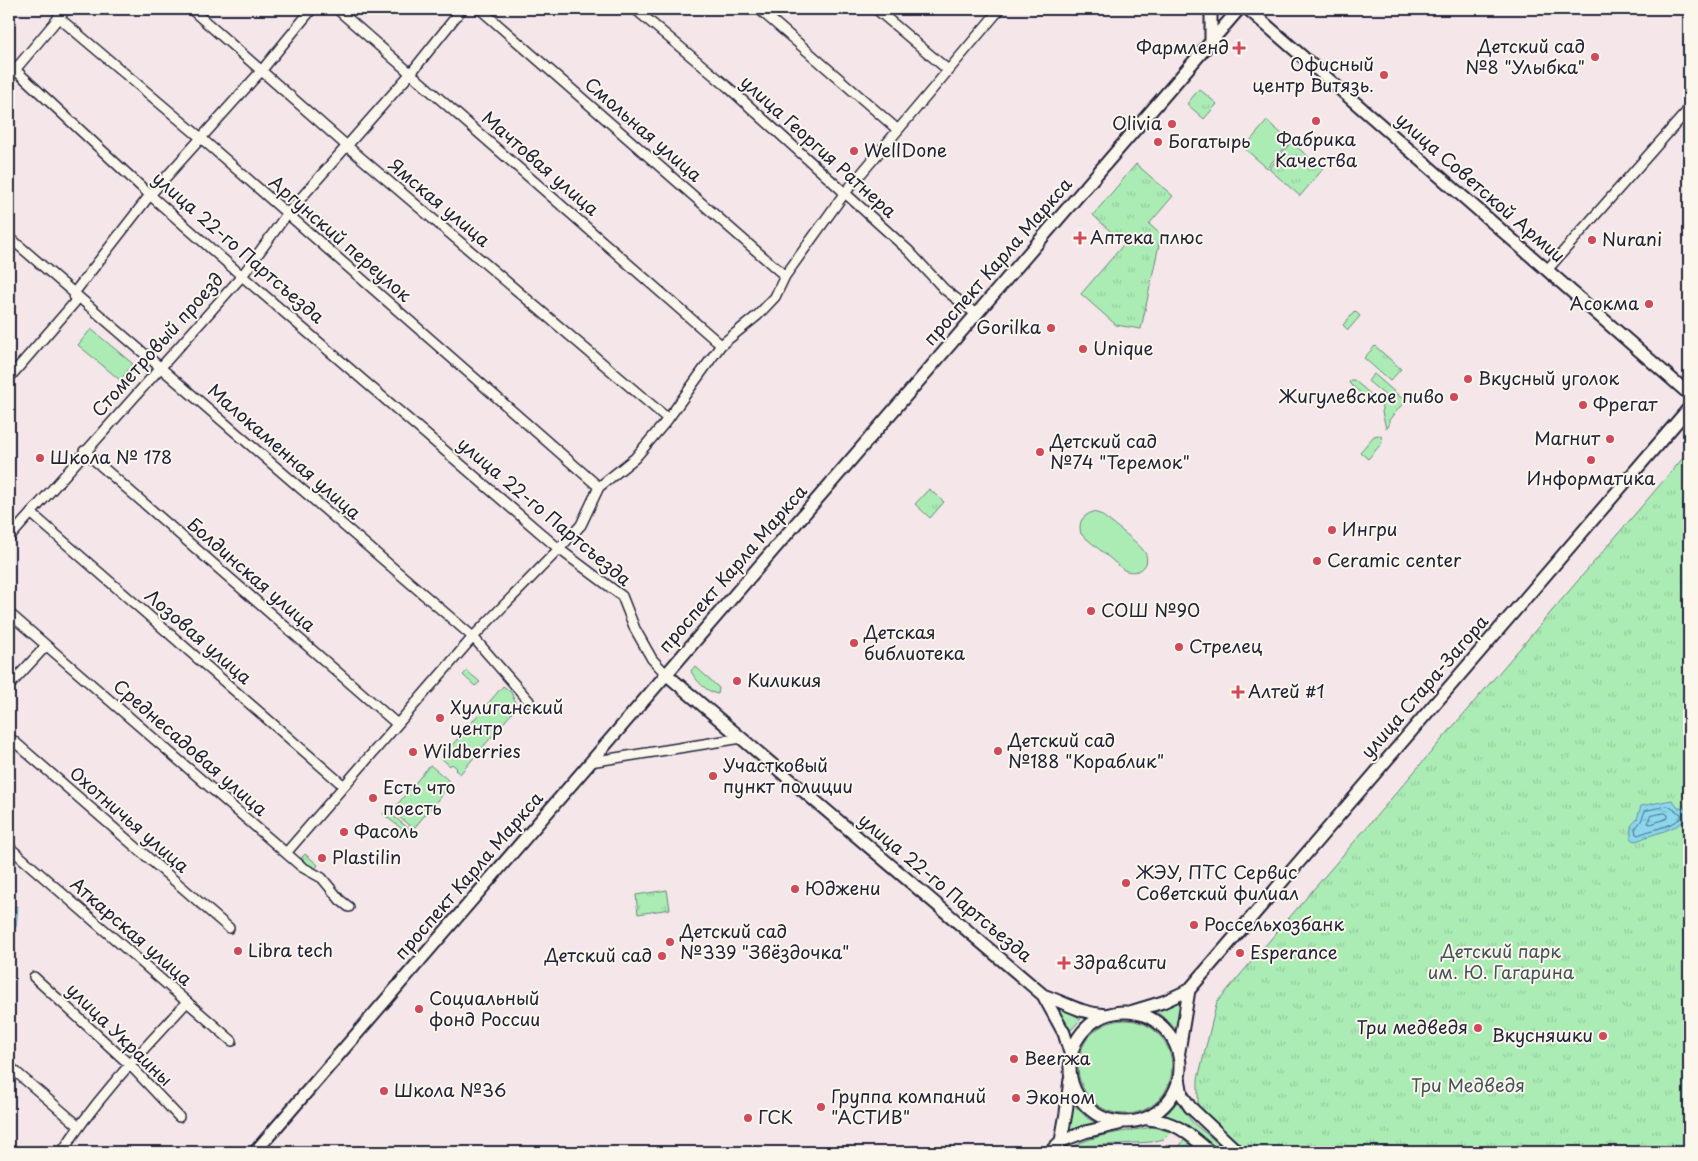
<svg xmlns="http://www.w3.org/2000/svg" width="1698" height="1161" font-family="'Playpen Sans',sans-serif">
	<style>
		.grass { fill: #abecb5; stroke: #668778 }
		.park { fill: url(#park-tufts); stroke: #668778 }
		.water { fill: url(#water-ripples); stroke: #628fa6 }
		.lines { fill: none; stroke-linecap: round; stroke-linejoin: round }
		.shore { stroke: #4c6a82; stroke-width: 1 }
		.street-casing { stroke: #22223b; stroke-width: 12 }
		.secondary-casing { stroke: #22223b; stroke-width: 15 }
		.street { stroke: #fbf7ec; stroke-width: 9 }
		.secondary { stroke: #fbf7ec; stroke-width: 11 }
		.poi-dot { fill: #d1495b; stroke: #fbf7ec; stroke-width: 2 }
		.labels { text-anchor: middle; stroke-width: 4; stroke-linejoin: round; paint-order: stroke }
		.poi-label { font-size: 18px; fill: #22223b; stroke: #fbf7ec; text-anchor: start }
		.street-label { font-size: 18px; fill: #22223b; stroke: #fbf7ec }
		.park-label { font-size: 18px; fill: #44545a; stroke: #fbf7ec }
	</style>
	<defs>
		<pattern id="park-tufts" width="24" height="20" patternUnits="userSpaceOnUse" patternTransform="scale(1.25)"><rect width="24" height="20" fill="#abecb5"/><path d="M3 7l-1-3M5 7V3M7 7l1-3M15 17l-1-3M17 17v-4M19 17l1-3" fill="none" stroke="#93ca9d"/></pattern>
		<pattern id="water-ripples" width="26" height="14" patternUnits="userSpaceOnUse" patternTransform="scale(1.25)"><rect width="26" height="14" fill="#8cd7ed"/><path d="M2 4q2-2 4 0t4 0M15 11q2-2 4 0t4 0" fill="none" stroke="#78b8cc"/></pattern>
	</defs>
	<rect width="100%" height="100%" fill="#f5e6e9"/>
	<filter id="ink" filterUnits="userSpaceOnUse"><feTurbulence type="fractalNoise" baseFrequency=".02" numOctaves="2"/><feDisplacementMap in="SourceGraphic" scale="10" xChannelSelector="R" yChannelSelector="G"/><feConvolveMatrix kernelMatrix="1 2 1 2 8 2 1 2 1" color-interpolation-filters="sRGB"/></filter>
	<g filter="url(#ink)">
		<!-- grass -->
		<path class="grass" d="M1267,121L1290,141L1267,168L1244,148Z
			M1355,311L1360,316L1348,330L1343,325Z
			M91,329L133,364L120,380L78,345Z
			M1374,374L1405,401L1389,420V426L1386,428L1382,412L1383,409L1381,407L1387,397L1368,381Z
			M1351,380H1354L1374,397L1375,401L1372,402L1370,401L1350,384L1349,382Z
			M1378,435L1381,436L1382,443L1368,459L1360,452L1374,436Z
			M1093,512L1100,514C1109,521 1144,546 1146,555C1150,569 1135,575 1124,570L1081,534C1078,522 1082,516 1093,512Z
			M695,666L719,688L718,694C708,693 695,680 691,671Z
			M503,686L511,692L517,707L460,774L455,770L457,768L452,764L450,766L441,758Z
			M430,765L448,780L450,785L415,827H411L392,811Z
			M386,810L408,828L417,831L414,833L408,834L383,814Z
			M1183,996L1177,1029L1155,1010Z
			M1056,1004L1081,1019L1071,1030L1054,1007Z
			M1078 1067a47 47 0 1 1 94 0a47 47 0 1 1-94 0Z
			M1178,1101L1192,1122L1228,1152H1221L1188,1126L1165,1115L1170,1111Z
			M1072,1103L1087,1118L1096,1123L1078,1129L1065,1135Z
			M1153,1127L1171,1132L1164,1139L1151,1142L1073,1147C1093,1134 1130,1131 1153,1127Z
			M1184,1140L1197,1152H1185L1179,1147Z"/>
		<!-- park -->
		<path class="park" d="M1199,89L1217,104L1204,119L1187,104Z
			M1291,142L1323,169L1300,196L1269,169Z
			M1136,164L1173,196L1149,224L1161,235L1141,329L1116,325L1081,294L1124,244L1093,215Z
			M1375,346L1401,369L1390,381L1364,358Z
			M1689,451V1152H1249L1219,1127L1198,1105V1079L1217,1002Z
			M929,489L944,502L930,518L915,504Z
			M467,671L480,682L475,686L463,675Z
			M305,854L318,865L314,870L301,858Z
			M667,890L670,909L638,914L636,895Z"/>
		<!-- water -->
		<path class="water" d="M1672,800L1678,808L1689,809V817C1674,831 1656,832 1639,840L1635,841L1631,838V826L1637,819L1641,806Z
			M18,906L16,927H9V909Z"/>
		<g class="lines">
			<!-- shore -->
			<path class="shore" d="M1668,806L1681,814V818C1669,828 1652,829 1638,835L1636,834L1635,829L1641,821L1645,811Z
				M1665,813L1668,815V818L1651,824L1648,823L1650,816Z"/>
			<defs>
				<path id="street" d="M191,9L347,146L668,419
					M337,9L721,345
					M480,9L785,276
					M635,9L729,88L909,251L944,289L976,314
					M759,9L898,130
					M876,9L948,70
					M58,17L201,138L599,487
					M9,64L150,195L242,276L559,549L622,596L635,629L652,659L666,674
					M9,77L66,9
					M9,237L473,637L529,701
					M1547,270L1689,109
					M9,378L75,302L74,293L150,195L262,70L312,9
					M84,451L397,724
					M31,513L344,786
					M9,538L242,276L287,214L411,73L462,9
					M9,613L302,867L322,878L340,900L349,907
					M9,686L46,646
					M9,737L229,928
					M590,762L742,738
					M9,847L232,1041
					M286,853L473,637L559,549L581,525L599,487L635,458L668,419L721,345L758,315L775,297L785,276L844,194L1000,9
					M34,977L130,1065L179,1117
					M9,1066L79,1126
					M62,1152C97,1097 143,1050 187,1002"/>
				<path id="secondary" d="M1209,9L1211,16V42
					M1248,9L1689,394
					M666,674L1043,995C1066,1003 1082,1014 1107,1015
					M1043,995L1064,1033L1071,1056
					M1070 1067a55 55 0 1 1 110 0a55 55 0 1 1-110 0Z
					M1130,1012L1163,1002L1189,990L1689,408
					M1179,1051L1189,990
					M1179,1078L1182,1095L1190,1107L1238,1152
					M1147,1119C1176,1121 1189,1134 1210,1152
					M1061,1141L1066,1113L1070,1079
					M255,1152L1239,9
					M1050,1152L1061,1141L1085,1132L1119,1124"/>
			</defs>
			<!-- street casing -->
			<use href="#street" class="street-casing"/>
			<!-- secondary casing -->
			<use href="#secondary" class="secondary-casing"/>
			<!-- street -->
			<use href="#street" class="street"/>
			<!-- secondary -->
			<use href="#secondary" class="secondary"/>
		</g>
	</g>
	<!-- markers -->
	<g class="poi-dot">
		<path d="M1236.5 40.5h5v5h5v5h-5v5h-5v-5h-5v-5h5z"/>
		<circle cx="1595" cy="57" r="5"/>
		<circle cx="1384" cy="75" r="5"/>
		<circle cx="1316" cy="121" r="5"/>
		<circle cx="1172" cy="124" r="5"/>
		<circle cx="1158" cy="142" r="5"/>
		<circle cx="854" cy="151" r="5"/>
		<path d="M1077.5 230.5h5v5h5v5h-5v5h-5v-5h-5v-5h5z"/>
		<circle cx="1592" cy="240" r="5"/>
		<circle cx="1649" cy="304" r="5"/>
		<circle cx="1051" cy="328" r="5"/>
		<circle cx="1083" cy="349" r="5"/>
		<circle cx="1468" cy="379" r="5"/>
		<circle cx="1454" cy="397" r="5"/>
		<circle cx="1583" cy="405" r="5"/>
		<circle cx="1610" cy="439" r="5"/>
		<circle cx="1040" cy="452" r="5"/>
		<circle cx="40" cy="458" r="5"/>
		<circle cx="1591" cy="460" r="5"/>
		<circle cx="1332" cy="530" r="5"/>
		<circle cx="1317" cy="561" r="5"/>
		<circle cx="1091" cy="611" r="5"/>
		<circle cx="854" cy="643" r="5"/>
		<circle cx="1179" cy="647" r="5"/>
		<circle cx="737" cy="681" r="5"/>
		<path d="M1235.5 684.5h5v5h5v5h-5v5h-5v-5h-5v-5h5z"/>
		<circle cx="440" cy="718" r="5"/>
		<circle cx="998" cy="751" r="5"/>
		<circle cx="413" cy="752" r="5"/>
		<circle cx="713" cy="776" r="5"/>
		<circle cx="373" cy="798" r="5"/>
		<circle cx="344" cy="832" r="5"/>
		<circle cx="322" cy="858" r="5"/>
		<circle cx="1126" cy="883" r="5"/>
		<circle cx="795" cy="889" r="5"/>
		<circle cx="1194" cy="925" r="5"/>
		<circle cx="670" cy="942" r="5"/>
		<circle cx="238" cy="951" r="5"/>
		<circle cx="1240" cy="953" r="5"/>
		<circle cx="662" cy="956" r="5"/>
		<path d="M1061.5 955.5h5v5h5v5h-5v5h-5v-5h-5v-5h5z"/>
		<circle cx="419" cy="1009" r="5"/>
		<circle cx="1478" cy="1028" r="5"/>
		<circle cx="1603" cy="1036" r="5"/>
		<circle cx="1014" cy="1059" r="5"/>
		<circle cx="384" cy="1091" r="5"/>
		<circle cx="1016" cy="1098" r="5"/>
		<circle cx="821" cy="1107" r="5"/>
		<circle cx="748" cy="1118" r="5"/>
	</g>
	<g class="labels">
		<!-- poi labels -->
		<g class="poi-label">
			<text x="1585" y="53" text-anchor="end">Детский сад<tspan x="1585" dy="21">№8 "Улыбка"</tspan></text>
			<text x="1229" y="54" text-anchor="end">Фармленд</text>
			<text x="1374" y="71" text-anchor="end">Офисный<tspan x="1374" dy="21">центр Витязь.</tspan></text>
			<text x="1162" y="130" text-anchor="end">Olivia</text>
			<text x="1316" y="146" text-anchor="middle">Фабрика<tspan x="1316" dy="21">Качества</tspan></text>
			<text x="1168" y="148">Богатырь</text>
			<text x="864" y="157">WellDone</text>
			<text x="1090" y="244">Аптека плюс</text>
			<text x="1602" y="246">Nurani</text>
			<text x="1639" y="310" text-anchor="end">Асокма</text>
			<text x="1041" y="334" text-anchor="end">Gorilka</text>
			<text x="1093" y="355">Unique</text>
			<text x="1478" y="385">Вкусный уголок</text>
			<text x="1444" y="403" text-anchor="end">Жигулевское пиво</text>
			<text x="1593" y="411">Фрегат</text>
			<text x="1600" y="445" text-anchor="end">Магнит</text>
			<text x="1050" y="448">Детский сад<tspan x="1050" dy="21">№74 "Теремок"</tspan></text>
			<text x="50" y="464">Школа № 178</text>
			<text x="1591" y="485" text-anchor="middle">Информатика</text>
			<text x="1342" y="536">Ингри</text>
			<text x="1327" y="567">Ceramic center</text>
			<text x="1101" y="617">СОШ №90</text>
			<text x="864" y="639">Детская<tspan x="864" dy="21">библиотека</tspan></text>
			<text x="1189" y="653">Стрелец</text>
			<text x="747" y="687">Киликия</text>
			<text x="1248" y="698">Алтей #1</text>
			<text x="450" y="714">Хулиганский<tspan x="450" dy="21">центр</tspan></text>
			<text x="1008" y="747">Детский сад<tspan x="1008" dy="21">№188 "Кораблик"</tspan></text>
			<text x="423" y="758">Wildberries</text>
			<text x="723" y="772">Участковый<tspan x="723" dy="21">пункт полиции</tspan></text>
			<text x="383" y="794">Есть что<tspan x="383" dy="21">поесть</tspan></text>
			<text x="354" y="838">Фасоль</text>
			<text x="332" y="864">Plastilin</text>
			<text x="1136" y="879">ЖЭУ, ПТС Сервис<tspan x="1136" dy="21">Советский филиал</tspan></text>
			<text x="805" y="895">Юджени</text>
			<text x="1204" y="931">Россельхозбанк</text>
			<text x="680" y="938">Детский сад<tspan x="680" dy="21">№339 "Звёздочка"</tspan></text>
			<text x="248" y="957">Libra tech</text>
			<text x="1250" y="959">Esperance</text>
			<text x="652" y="962" text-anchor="end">Детский сад</text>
			<text x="1074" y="969">Здравсити</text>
			<text x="429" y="1005">Социальный<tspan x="429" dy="21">фонд России</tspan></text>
			<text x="1468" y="1034" text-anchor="end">Три медведя</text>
			<text x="1593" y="1042" text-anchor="end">Вкусняшки</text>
			<text x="1024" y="1065">Beerжа</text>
			<text x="394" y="1097">Школа №36</text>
			<text x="831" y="1103">Группа компаний<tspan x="831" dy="21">"АСТИВ"</tspan></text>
			<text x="1026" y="1104">Эконом</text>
			<text x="758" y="1124">ГСК</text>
		</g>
		<!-- street labels -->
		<g class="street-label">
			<text transform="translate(643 130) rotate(41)" y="6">Смольная улица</text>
			<text transform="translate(818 147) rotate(42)" y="6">улица Георгия Ратнера</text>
			<text transform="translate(540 164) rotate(41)" y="6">Мачтовая улица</text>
			<text transform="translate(1480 188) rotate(41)" y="6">улица Советской Армии</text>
			<text transform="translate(439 203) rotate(40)" y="6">Ямская улица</text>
			<text transform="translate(340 239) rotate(41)" y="6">Аргунский переулок</text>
			<text transform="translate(238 248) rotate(41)" y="6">улица 22-го Партсъезда</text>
			<text transform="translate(998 262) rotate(-49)" y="6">проспект Карла Маркса</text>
			<text transform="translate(158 345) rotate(-48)" y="6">Стометровый проезд</text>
			<text transform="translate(284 452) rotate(41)" y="6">Малокаменная улица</text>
			<text transform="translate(544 512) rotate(40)" y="6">улица 22-го Партсъезда</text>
			<text transform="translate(733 569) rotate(-49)" y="6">проспект Карла Маркса</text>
			<text transform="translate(251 575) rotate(41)" y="6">Болдинская улица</text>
			<text transform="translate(198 637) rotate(41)" y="6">Лозовая улица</text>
			<text transform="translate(1425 687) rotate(-49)" y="6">улица Стара-Загора</text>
			<text transform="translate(190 748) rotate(41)" y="6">Среднесадовая улица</text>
			<text transform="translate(129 820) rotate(41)" y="6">Охотничья улица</text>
			<text transform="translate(469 876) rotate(-49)" y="6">проспект Карла Маркса</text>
			<text transform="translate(945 888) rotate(40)" y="6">улица 22-го Партсъезда</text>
			<text transform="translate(131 932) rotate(41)" y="6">Аткарская улица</text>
			<text transform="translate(119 1035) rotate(44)" y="6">улица Украины</text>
		</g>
		<!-- park labels -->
		<g class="park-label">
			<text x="1501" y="958">Детский парк<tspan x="1501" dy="21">им. Ю. Гагарина</tspan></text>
			<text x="1468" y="1092">Три Медведя</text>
		</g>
	</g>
	<!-- margin -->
	<rect width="1698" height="1161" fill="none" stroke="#fbf7ec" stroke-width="30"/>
	<rect x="15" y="15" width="1668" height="1131" fill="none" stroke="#22223b" stroke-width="2" filter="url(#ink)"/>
</svg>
